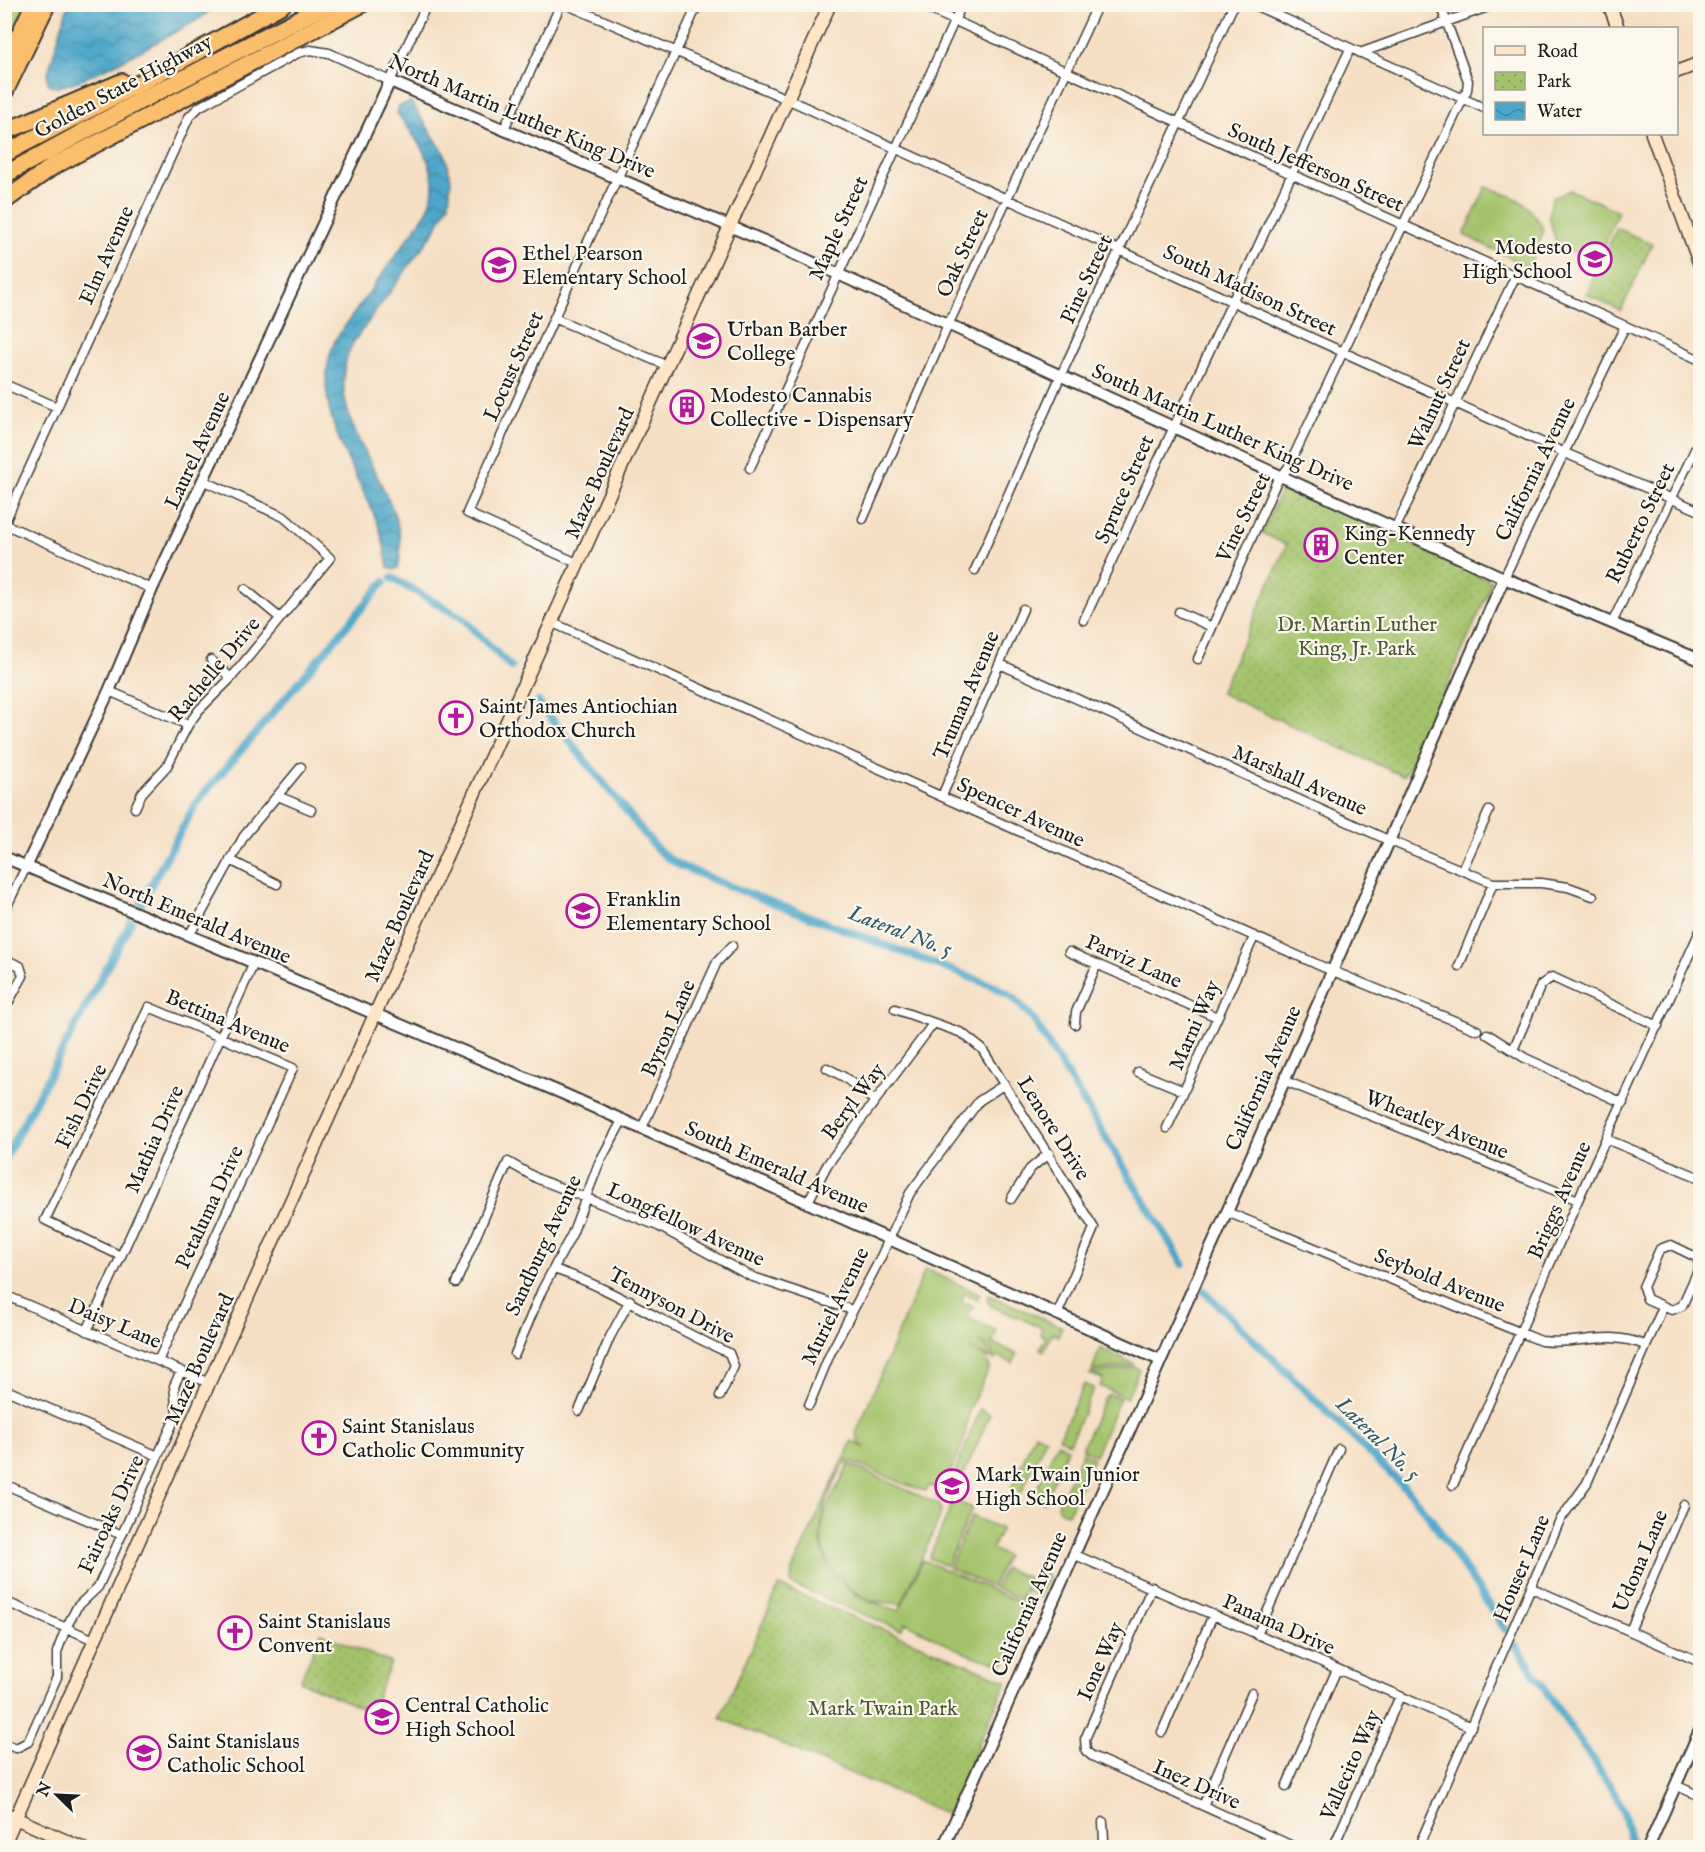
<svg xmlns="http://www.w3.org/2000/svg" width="1705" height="1852" font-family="'IM FELL English',serif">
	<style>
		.green { fill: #a3c36b; stroke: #607044; stroke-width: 1.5 }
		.park { fill: url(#park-dots); stroke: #607044; stroke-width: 1.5 }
		.water { fill: url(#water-waves); stroke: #346172; stroke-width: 1.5 }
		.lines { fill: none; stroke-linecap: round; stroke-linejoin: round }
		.canal { stroke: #4ba6c9; stroke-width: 8 }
		.minor-casing { stroke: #3d3935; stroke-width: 11 }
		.tertiary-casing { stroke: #3d3935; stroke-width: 14 }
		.secondary-casing { stroke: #3d3935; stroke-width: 15 }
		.motorway-casing { stroke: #3d3935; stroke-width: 20 }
		.minor { stroke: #fff; stroke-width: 8 }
		.tertiary { stroke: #fff; stroke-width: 10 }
		.secondary { stroke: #fde5c5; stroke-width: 12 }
		.motorway { stroke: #fabe6d; stroke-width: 16 }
		.labels { text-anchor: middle; stroke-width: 4.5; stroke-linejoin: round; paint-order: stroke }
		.street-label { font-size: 21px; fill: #1c1c1c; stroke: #fbf7ec }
		.poi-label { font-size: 21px; fill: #1c1c1c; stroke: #fbf7ec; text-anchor: start }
		.park-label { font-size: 21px; fill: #4b5638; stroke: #fbf7ec }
		.water-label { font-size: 22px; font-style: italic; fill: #315a6a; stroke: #fbf7ec }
	</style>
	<defs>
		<pattern id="park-dots" width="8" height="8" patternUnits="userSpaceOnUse" patternTransform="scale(1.5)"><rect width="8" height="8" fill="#a3c36b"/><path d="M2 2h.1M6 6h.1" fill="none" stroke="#8ca75c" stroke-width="1.8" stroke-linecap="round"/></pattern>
		<pattern id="water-waves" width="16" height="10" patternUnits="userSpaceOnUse" patternTransform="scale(1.5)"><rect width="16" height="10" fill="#4ba6c9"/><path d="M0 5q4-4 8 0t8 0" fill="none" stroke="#3e86a2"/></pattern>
	</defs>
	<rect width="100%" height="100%" fill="#fbf7ec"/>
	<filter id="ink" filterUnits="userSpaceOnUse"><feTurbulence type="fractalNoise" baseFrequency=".0167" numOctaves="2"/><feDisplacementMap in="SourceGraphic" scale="12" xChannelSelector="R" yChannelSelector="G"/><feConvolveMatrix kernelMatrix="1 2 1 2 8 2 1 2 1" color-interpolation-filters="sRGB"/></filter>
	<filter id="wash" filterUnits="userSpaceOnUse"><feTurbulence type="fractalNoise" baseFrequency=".008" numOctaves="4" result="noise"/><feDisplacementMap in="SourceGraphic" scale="24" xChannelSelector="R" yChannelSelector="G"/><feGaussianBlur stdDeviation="1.35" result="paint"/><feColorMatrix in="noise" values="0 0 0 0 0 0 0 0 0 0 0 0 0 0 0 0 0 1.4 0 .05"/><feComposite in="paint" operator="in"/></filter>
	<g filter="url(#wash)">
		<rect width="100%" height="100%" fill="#f5dfc4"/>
		<!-- green -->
		<path class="green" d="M12,5H25L5,48V21Z
			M1486,187C1517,197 1529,201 1544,231L1529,267L1464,235Z
			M1570,190L1618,211L1602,251L1591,260L1557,245L1549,217L1552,198Z
			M925,1269L980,1294L977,1299L966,1294L963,1295L962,1301L974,1306L969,1312L970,1319L997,1331L992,1343L1017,1354L1013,1363L998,1357L994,1360L990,1346L982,1342L980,1344L987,1347L991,1358L970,1349L986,1357L990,1367L970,1408L964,1439L957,1457L950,1473L939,1479L945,1481L954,1475L980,1409L990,1414L951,1504L936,1497L939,1490L930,1485L926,1491L917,1489L847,1460C819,1504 802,1562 856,1594C870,1603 884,1605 899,1611L923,1560L1019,1602L1024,1596L1031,1607L1028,1618L1006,1663C972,1662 936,1637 905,1623L901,1630L791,1584L792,1570L852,1441L865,1448L859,1443L856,1433Z
			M989,1295L1062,1327L1058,1336L1052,1333L1044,1351L1040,1349L1046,1337L1040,1334L1042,1328L991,1306L987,1300Z
			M1100,1348L1133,1363L1134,1365L1092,1371Z
			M1136,1367L1139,1370L1127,1398L1100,1386L1103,1379L1089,1374Z
			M1084,1384L1094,1388L1070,1443L1059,1438Z
			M1109,1394L1120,1398L1095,1455L1083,1450V1446L1105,1397Z
			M1035,1433L1046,1438L1021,1493L1011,1488Z
			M1057,1443L1068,1448L1044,1502L1033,1498Z
			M1082,1453L1093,1458L1068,1514L1059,1510L1058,1504Z
			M849,1464L938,1504L941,1510L939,1519L901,1605C893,1601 880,1604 868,1599C853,1592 842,1582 833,1569C805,1529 834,1497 849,1464Z
			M954,1500L972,1508L947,1566L929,1558Z
			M972,1516L1001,1529L992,1549L1006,1556L992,1587L949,1568Z
			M1004,1568L1029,1578L1020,1599L995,1588Z"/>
		<!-- park -->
		<path class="park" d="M1617,228L1652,244L1621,311L1586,294Z
			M1283,486L1491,581L1487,595L1413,763L1403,776L1220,693L1287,545L1262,533Z
			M1036,1570L1049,1576L1039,1598L1025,1591Z
			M779,1586L1007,1681L947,1814L720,1718Z
			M321,1633L391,1663L370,1712L300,1681Z"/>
		<!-- water -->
		<path class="water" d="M211,5L210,10L201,18C175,32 79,87 56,87C51,87 51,86 48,83L47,76L68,5Z
			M411,102L445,154L451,179L449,204L434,232L354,341C310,423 419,493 398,568L394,570L388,567C385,552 383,536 377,522C354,464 304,400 337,337L426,213C446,174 419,143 397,113L399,106Z"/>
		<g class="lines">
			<!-- canal -->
			<path class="canal" d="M392,578L461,617L511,667
				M538,702L656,848L669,859L683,867L734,888L996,987L1014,998L1033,1019L1183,1264
				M141,903L197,802L384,582
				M4,1160L131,922
				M1204,1291L1409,1492L1429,1516L1505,1629
				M1516,1646L1612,1789L1623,1809L1632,1848"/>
		</g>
	</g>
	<g filter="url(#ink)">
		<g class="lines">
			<defs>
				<path id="minor" d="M565,4L787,99L1565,453L1700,511
					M918,4L1700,360
					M1252,4L1484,108
					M1360,53L1496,4
					M504,129L561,4
					M554,318L668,366
					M4,384L57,407
					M750,468L962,4
					M863,519L949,323L1098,4
					M4,524L189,117L199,107L298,53L310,50L329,53L390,81L427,4
					M4,524L152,589
					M1396,527L1515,277
					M579,564L467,513L591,235L698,4
					M975,570L1061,375L1234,4
					M1504,578L1625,326
					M245,589L280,618
					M1179,612L1212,627
					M1084,620L1350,49
					M553,623L1323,967L1477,1030
					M1612,623L1700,439
					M1198,659L1276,483L1288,468L1467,90L1468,81L1440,4
					M211,660L231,678
					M1000,664L1388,840L1493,883H1541L1568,887L1593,896
					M109,691L188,725
					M278,796L311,810
					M942,796L1023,609
					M135,808L142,793L167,766L188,725L199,710L231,678L330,558L284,517L204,481
					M230,860L277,884
					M1462,870L1489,811
					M4,912L26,867
					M189,936L244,836L301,767
					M1069,952L1217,1017
					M4,959L20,966L23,976L4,1010
					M1459,966L1493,883
					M895,1009L962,1033L982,1049L1094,1228L1057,1315
					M1075,1024L1076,1012L1097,964
					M1487,1034L1525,1058L1623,1103
					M1513,1050L1541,985L1552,977L1658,1026
					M827,1068L844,1077L875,1101
					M1138,1072L1184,1091
					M1283,1080L1578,1200
					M642,1128L717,962L732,946
					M1167,1128L1254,937
					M1606,1139L1700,1178
					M1011,1199L1030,1169L1049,1153
					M807,1204L827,1165L933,1024
					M1227,1212L1541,1341C1581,1346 1604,1329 1645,1345
					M1671,1245L1696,1257L1700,1266L1682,1306L1672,1310L1647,1299L1643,1287L1660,1249Z
					M121,1256L45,1220L149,1007L293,1068L158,1361
					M554,1269C617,1290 669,1327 729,1353L734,1366L720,1396
					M456,1283L508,1162L538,1179L658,1226L750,1276L852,1310
					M4,1302L7,1296L209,1383
					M87,1331L254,963
					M515,1354L542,1290L572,1234L599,1163L623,1119
					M4,1389L158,1456
					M809,1405L830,1354L879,1261L910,1193L979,1101L1005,1084
					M579,1411L610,1337L630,1300
					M4,1484L122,1535
					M1453,1485L1578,1200L1700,931
					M1073,1554L1471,1727
					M1152,1587L1085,1739L1086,1751L1092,1756L1297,1848
					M1532,1588L1700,1662
					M4,1601L94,1640
					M1630,1631L1684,1505
					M1257,1635L1339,1449
					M1162,1732L1213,1615
					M4,1744L16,1748L28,1742L57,1677V1652L66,1628L77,1607L98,1587L177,1414L174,1386L181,1371
					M1675,1785L1700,1796
					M1286,1787L1337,1669
					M1203,1806L1252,1693
					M1100,1848L1104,1840L1103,1822
					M1264,1848L1269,1836
					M1333,1848L1400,1696
					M1418,1848L1560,1520L1587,1483L1663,1307"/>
				<path id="tertiary" d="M4,857L564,1094L1160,1360
					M26,867L109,691L152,589L390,81L783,249L1504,578L1700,660
					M943,1848L1227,1212L1504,578
					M1648,1848L1700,1730"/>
				<path id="secondary" d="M1609,4L1618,28
					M1676,72L1700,63
					M1652,134L1700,265
					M4,1813L82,1848
					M4,1844L209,1383L830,4"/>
				<path id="motorway" d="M4,67L34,4
					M4,93L47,4
					M4,132L122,82
					M4,154L140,83L283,4
					M4,175L140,101L328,4
					M4,201L52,167L362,4"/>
			</defs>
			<!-- minor casing -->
			<use href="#minor" class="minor-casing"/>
			<!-- tertiary casing -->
			<use href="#tertiary" class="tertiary-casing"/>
			<!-- secondary casing -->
			<use href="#secondary" class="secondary-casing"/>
			<!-- motorway casing -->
			<use href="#motorway" class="motorway-casing"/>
			<!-- minor -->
			<use href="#minor" class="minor"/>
			<!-- tertiary -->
			<use href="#tertiary" class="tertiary"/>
			<!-- secondary -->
			<use href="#secondary" class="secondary"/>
			<!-- motorway -->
			<use href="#motorway" class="motorway"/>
		</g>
	</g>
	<!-- icons -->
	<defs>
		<symbol id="school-ring" viewBox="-11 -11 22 22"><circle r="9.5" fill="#fbf7ec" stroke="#b5179e" stroke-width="1.5"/><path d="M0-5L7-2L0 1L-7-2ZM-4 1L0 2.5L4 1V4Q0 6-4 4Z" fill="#b5179e"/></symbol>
		<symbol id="building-ring" viewBox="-11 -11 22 22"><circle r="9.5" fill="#fbf7ec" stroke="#b5179e" stroke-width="1.5"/><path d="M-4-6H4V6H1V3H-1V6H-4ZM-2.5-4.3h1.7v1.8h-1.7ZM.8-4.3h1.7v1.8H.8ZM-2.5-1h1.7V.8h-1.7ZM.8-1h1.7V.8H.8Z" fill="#b5179e"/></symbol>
		<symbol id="church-ring" viewBox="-11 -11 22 22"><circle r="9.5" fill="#fbf7ec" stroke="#b5179e" stroke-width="1.5"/><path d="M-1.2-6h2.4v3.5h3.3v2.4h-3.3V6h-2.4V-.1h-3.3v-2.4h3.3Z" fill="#b5179e"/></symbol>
	</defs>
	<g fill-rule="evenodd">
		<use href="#school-ring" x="1576" y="240" width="38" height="38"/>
		<use href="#school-ring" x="480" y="246" width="38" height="38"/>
		<use href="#school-ring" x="685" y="322" width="38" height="38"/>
		<use href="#building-ring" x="668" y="388" width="38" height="38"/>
		<use href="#building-ring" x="1302" y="526" width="38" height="38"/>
		<use href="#church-ring" x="437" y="699" width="38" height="38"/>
		<use href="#school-ring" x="564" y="892" width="38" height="38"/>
		<use href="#church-ring" x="300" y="1419" width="38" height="38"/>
		<use href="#school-ring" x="933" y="1467" width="38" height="38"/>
		<use href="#church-ring" x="216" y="1614" width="38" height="38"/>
		<use href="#school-ring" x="363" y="1698" width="38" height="38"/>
		<use href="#school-ring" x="125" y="1734" width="38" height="38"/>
	</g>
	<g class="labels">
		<!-- street labels -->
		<g class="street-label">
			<text transform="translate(123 86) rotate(-28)" y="7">Golden State Highway</text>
			<text transform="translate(522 116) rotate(23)" y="7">North Martin Luther King Drive</text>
			<text transform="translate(1316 167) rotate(24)" y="7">South Jefferson Street</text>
			<text transform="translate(838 228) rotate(-65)" y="7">Maple Street</text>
			<text transform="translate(962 253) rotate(-65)" y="7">Oak Street</text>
			<text transform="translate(106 255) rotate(-66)" y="7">Elm Avenue</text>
			<text transform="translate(1086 279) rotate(-65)" y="7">Pine Street</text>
			<text transform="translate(1250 290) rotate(25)" y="7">South Madison Street</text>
			<text transform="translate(513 366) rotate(-66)" y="7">Locust Street</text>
			<text transform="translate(1439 394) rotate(-65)" y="7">Walnut Street</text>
			<text transform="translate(1223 427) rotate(24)" y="7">South Martin Luther King Drive</text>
			<text transform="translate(197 450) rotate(-65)" y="7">Laurel Avenue</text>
			<text transform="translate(1535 469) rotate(-64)" y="7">California Avenue</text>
			<text transform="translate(599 473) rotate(-66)" y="7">Maze Boulevard</text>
			<text transform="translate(1124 489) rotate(-66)" y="7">Spruce Street</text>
			<text transform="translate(1243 517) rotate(-64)" y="7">Vine Street</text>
			<text transform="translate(1640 523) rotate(-64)" y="7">Ruberto Street</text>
			<text transform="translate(214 669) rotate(-50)" y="7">Rachelle Drive</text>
			<text transform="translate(966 695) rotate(-67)" y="7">Truman Avenue</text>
			<text transform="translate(1300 780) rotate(24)" y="7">Marshall Avenue</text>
			<text transform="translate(1021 812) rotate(25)" y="7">Spencer Avenue</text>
			<text transform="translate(399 916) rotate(-66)" y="7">Maze Boulevard</text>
			<text transform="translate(197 918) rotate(23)" y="7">North Emerald Avenue</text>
			<text transform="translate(1134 961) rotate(24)" y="7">Parviz Lane</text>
			<text transform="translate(228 1021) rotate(23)" y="7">Bettina Avenue</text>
			<text transform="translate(1194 1025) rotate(-66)" y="7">Marni Way</text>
			<text transform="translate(668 1028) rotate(-66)" y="7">Byron Lane</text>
			<text transform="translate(1263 1078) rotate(-66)" y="7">California Avenue</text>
			<text transform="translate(853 1101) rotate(-53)" y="7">Beryl Way</text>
			<text transform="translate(81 1106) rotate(-64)" y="7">Fish Drive</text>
			<text transform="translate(1437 1124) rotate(22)" y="7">Wheatley Avenue</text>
			<text transform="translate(1054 1128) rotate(58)" y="7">Lenore Drive</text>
			<text transform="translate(154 1139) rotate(-66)" y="7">Mathia Drive</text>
			<text transform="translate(777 1167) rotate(24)" y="7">South Emerald Avenue</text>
			<text transform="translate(1559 1200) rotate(-66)" y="7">Briggs Avenue</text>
			<text transform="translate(209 1207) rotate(-65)" y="7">Petaluma Drive</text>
			<text transform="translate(686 1224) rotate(25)" y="7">Longfellow Avenue</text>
			<text transform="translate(543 1245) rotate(-65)" y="7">Sandburg Avenue</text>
			<text transform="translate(1440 1280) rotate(22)" y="7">Seybold Avenue</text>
			<text transform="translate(672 1305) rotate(28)" y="7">Tennyson Drive</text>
			<text transform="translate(835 1306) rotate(-64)" y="7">Muriel Avenue</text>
			<text transform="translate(115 1323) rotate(23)" y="7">Daisy Lane</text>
			<text transform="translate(199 1359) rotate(-66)" y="7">Maze Boulevard</text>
			<text transform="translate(111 1514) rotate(-65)" y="7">Fairoaks Drive</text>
			<text transform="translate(1640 1561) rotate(-67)" y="7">Udona Lane</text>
			<text transform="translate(1521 1568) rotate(-67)" y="7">Houser Lane</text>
			<text transform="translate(1029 1604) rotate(-66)" y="7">California Avenue</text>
			<text transform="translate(1279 1624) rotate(24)" y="7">Panama Drive</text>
			<text transform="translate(1100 1661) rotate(-66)" y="7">Ione Way</text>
			<text transform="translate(1350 1765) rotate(-66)" y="7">Vallecito Way</text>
			<text transform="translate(1197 1784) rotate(24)" y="7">Inez Drive</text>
		</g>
		<!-- poi labels -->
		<g class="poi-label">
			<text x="1572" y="254" text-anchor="end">Modesto<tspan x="1572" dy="24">High School</tspan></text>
			<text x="522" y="260">Ethel Pearson<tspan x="522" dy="24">Elementary School</tspan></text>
			<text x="727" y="336">Urban Barber<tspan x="727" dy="24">College</tspan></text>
			<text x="710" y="402">Modesto Cannabis<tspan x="710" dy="24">Collective - Dispensary</tspan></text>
			<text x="1344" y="540">King-Kennedy<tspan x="1344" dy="24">Center</tspan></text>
			<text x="479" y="713">Saint James Antiochian<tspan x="479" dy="24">Orthodox Church</tspan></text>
			<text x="606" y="906">Franklin<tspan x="606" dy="24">Elementary School</tspan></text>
			<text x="342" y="1433">Saint Stanislaus<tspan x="342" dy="24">Catholic Community</tspan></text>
			<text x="975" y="1481">Mark Twain Junior<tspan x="975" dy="24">High School</tspan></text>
			<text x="258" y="1628">Saint Stanislaus<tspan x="258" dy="24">Convent</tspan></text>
			<text x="405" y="1712">Central Catholic<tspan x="405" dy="24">High School</tspan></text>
			<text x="167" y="1748">Saint Stanislaus<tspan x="167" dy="24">Catholic School</tspan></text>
		</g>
		<!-- park labels -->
		<g class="park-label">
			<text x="1357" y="631">Dr. Martin Luther<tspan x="1357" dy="24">King, Jr. Park</tspan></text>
			<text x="883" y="1715">Mark Twain Park</text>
		</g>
		<!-- water labels -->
		<g class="water-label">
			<text transform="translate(901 930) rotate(21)" y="8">Lateral No. 5</text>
			<text transform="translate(1379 1438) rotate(45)" y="8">Lateral No. 5</text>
		</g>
	</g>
	<!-- margin -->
	<rect width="1705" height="1852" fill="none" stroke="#fbf7ec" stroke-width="24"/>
	<!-- legend -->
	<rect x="1483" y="27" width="195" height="108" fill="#fbf7ec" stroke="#a29f99" stroke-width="1.5"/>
	<rect x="1495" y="46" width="30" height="9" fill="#fde5c5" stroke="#a29f99" stroke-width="1.5"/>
	<text x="1537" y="57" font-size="18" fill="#1c1c1c">Road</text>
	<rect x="1495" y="72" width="30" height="18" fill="url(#park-dots)" stroke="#a29f99" stroke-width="1.5"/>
	<text x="1537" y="87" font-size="18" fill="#1c1c1c">Park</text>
	<rect x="1495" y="102" width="30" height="18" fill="url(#water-waves)" stroke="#a29f99" stroke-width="1.5"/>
	<text x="1537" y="117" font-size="18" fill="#1c1c1c">Water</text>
	<!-- north arrow -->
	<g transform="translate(57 1795) rotate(294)" stroke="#fbf7ec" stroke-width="4.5" paint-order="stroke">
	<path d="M0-4.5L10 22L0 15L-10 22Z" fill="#1c1c1c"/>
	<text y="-9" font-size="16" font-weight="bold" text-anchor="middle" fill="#1c1c1c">N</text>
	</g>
</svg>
